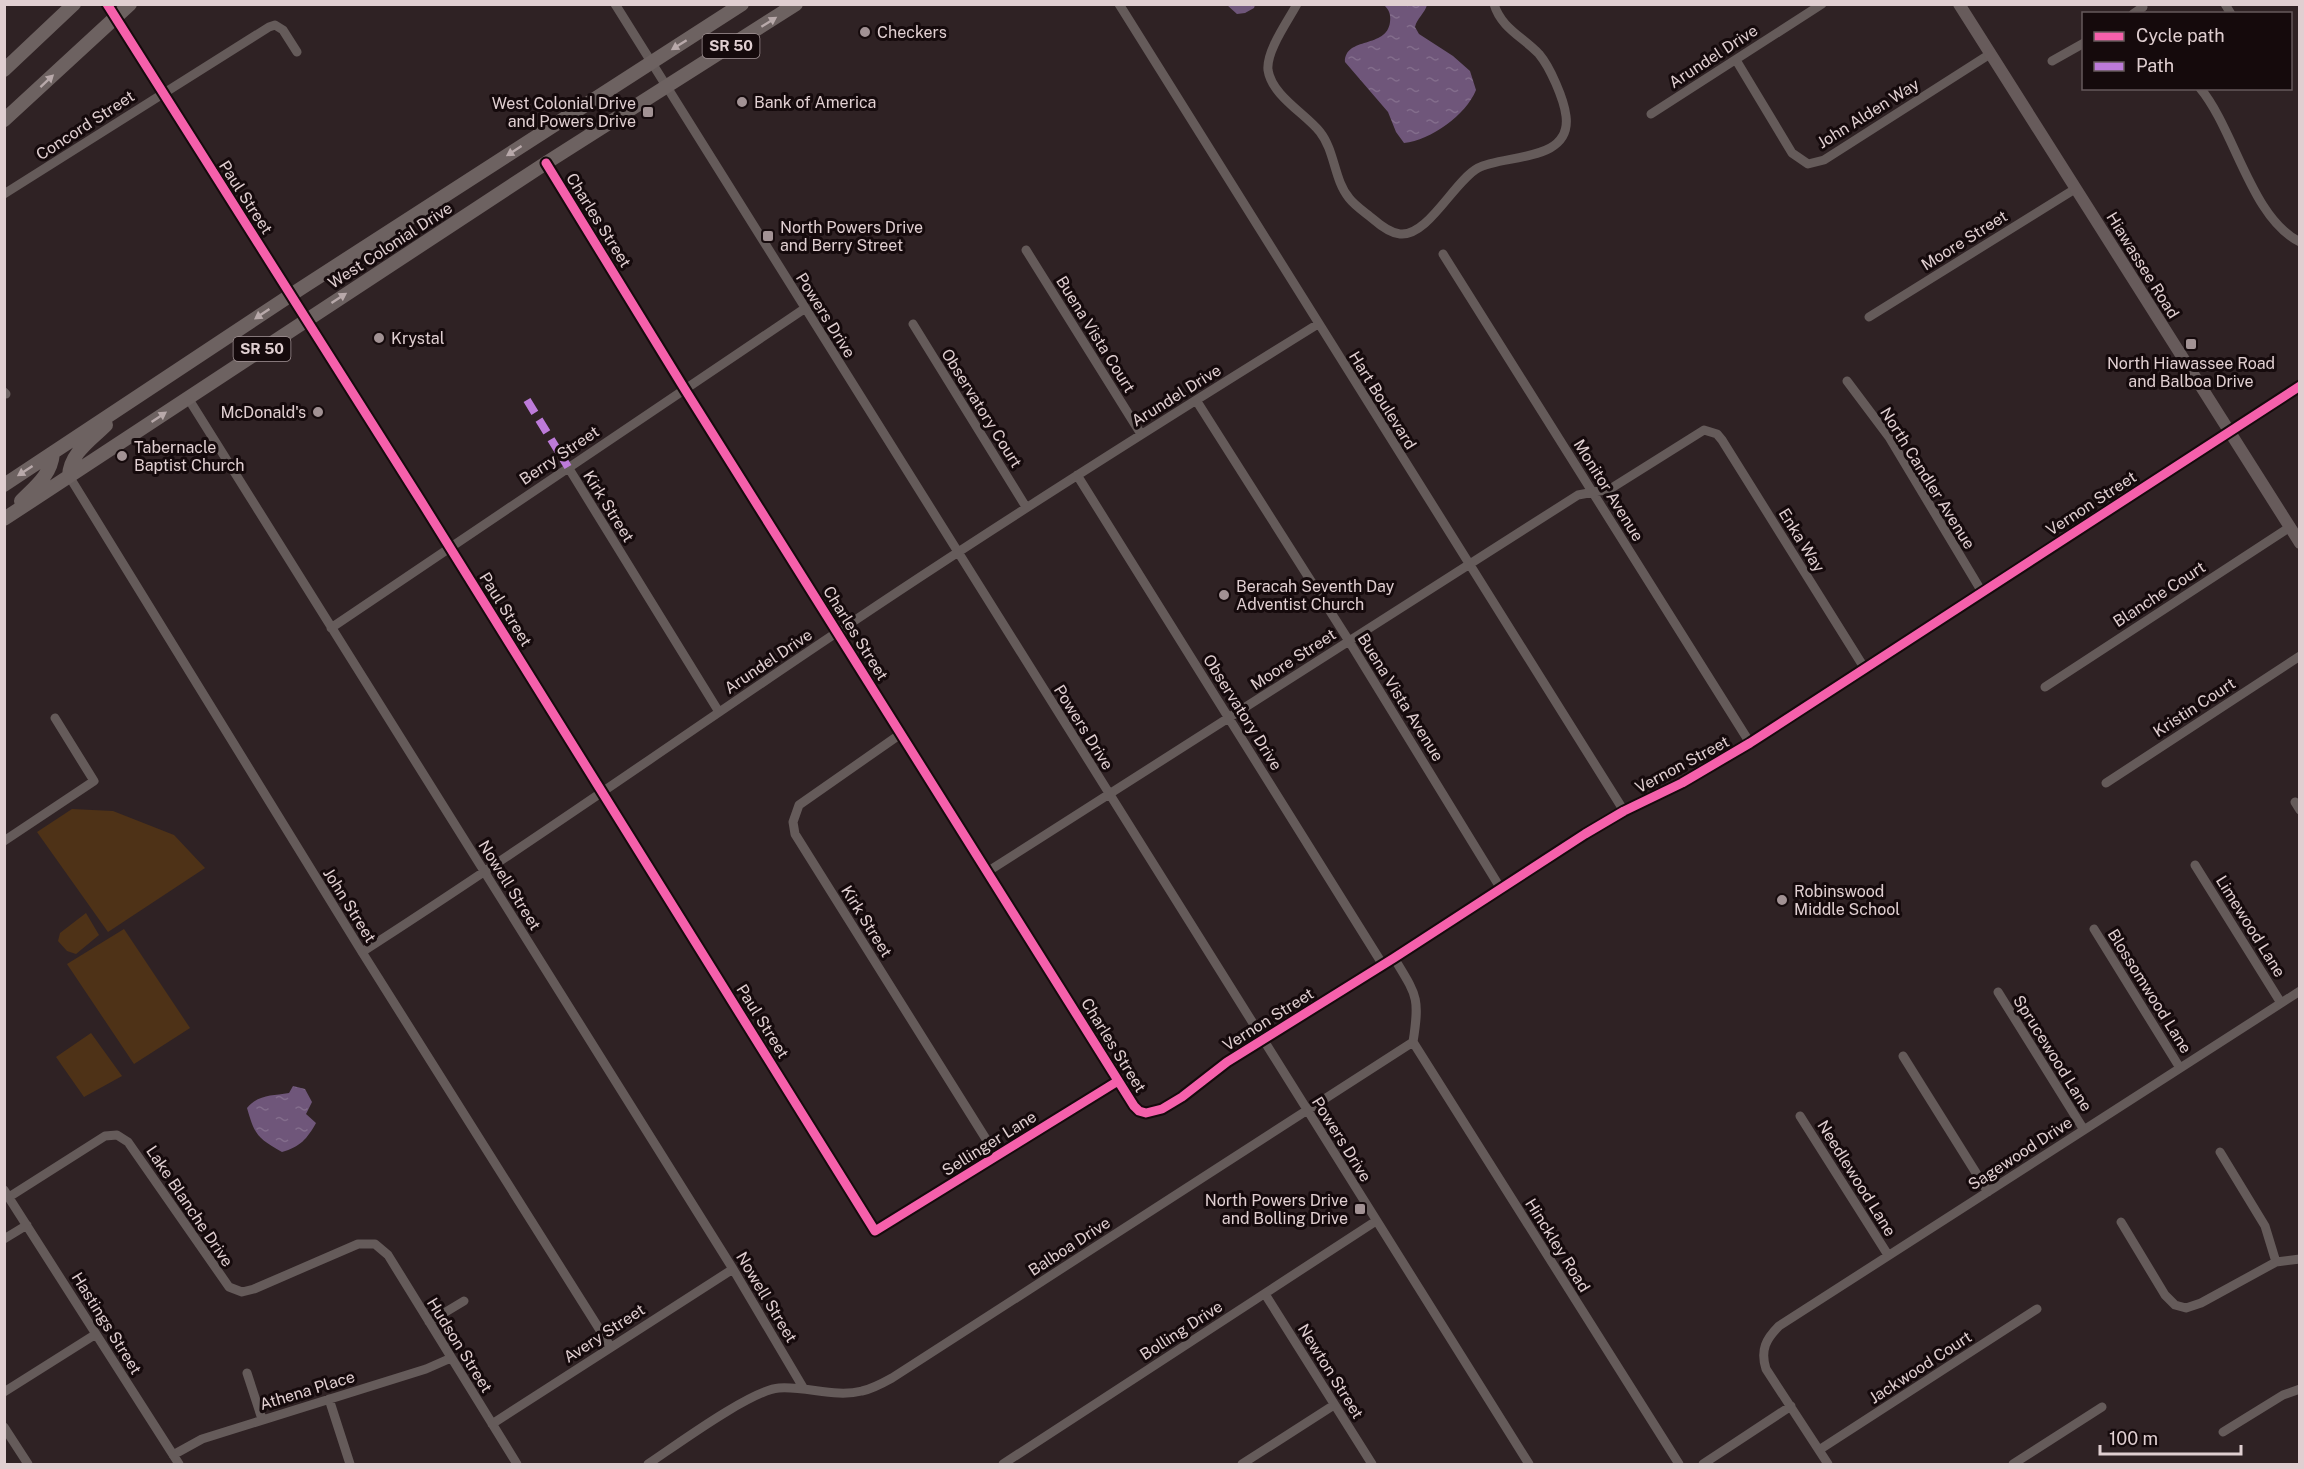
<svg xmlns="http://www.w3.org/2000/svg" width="2304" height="1469" font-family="'Public Sans',sans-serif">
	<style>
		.park { fill: #4e3217 }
		.water { fill: url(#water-ripples) }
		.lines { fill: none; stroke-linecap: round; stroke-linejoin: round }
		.minor { stroke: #655b5a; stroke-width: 9 }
		.major { stroke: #675b5b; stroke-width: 12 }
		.highway { stroke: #6d6261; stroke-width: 14 }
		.minor-bridge { stroke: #655b5a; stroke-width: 9 }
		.quiet { stroke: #bd7bd9; stroke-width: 8; stroke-dasharray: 15 8; stroke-linecap: butt }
		.cycleway-casing { stroke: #150a0c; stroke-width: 13 }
		.cycleway { stroke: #f560ab; stroke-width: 9 }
		.oneway { fill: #b8a9aa }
		.poi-dot { fill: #a29294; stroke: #150a0c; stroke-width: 2 }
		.labels { text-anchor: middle; stroke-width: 6; stroke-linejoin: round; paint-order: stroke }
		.shield { fill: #150a0c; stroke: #a39496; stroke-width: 1.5 }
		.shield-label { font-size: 15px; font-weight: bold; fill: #e0cfd1 }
		.poi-label { font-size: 16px; fill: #e0cfd1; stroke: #150a0c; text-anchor: start }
		.street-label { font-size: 16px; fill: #e0cfd1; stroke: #150a0c }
	</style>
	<defs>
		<pattern id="water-ripples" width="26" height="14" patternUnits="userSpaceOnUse" patternTransform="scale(1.5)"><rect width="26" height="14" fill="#6f567a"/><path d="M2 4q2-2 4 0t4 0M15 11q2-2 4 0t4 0" fill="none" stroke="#836d8c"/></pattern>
	</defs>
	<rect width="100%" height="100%" fill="#2f2224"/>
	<!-- park -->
	<path class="park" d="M72,809L113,811L174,835L205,868L108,932L37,832Z
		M86,913L99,935L76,954L67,951L58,941L60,933Z
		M124,929L190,1028L134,1064L67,964Z
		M91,1033L122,1076L84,1097L56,1057Z"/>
	<!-- water -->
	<path class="water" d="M1227,5H1255L1254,8L1245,13L1237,14Z
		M1384,5H1427C1425,13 1417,18 1415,27L1419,34L1453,56L1470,71L1476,90C1466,115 1431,140 1404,143L1396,132L1388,112L1345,62C1345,36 1387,49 1390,22C1391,14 1389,10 1384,5Z
		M293,1086L305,1089L312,1102L306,1114L316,1123C307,1139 300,1147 282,1152C258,1138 255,1136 247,1108C259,1094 272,1096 289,1093Z"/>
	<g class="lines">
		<!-- minor -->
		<path class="minor" d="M615,4L1529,1464
			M1119,4L1624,811
			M1297,4C1288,21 1266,51 1268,70C1272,96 1306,114 1320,132C1335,151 1334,180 1349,198C1355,206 1366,213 1373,219C1381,226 1390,233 1400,234C1428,237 1454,181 1478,168C1503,154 1572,163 1566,116C1564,99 1550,67 1539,54C1523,37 1501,28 1494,4
			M2225,4L2231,14
			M2133,14L2143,7
			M127,36L421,501L875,1231L1118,1081
			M1736,60L1792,153L1808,164L1824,160L1990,54
			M2052,61L2084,43
			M2200,88C2235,130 2251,218 2300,242
			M1651,114L1822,4
			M546,163L684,388L1134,1106L1139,1111L1146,1113L1162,1109L1182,1097L1227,1062L1394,958L1585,834L1624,811L1682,783L1750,743L2300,386
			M4,194L269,27L275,25L283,30L297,52
			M1026,250L1141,434
			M1443,254L1750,743
			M1869,317L2075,189
			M913,324L1026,507
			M1847,381L1889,437L1982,592
			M4,392L6,394
			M188,398L733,1269L804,1389
			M1196,400L1349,641L1501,889
			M568,467L719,712
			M1077,475L1383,965
			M69,476L362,952L610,1346
			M331,628L804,309
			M2045,687L2290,527
			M902,733L799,805L793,822L795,834L996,1155
			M2106,783L2300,656
			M2295,802L2300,810
			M4,841L94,781L55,718
			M2195,865L2281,1003
			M987,872L1578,495L1610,489L1704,430L1717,434L1722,440L1865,669
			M2094,929L2180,1068
			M362,952C523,849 679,738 839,631C996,525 1157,424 1318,324
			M1998,992L2084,1130
			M1413,1042L1679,1464
			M1903,1056L1988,1192
			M1800,1116L1888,1255
			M2220,1152L2265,1226L2276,1262
			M4,1190L179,1464
			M9,1197L105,1136L117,1135L128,1142L229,1287L242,1292L254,1289L358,1244H375L388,1255L517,1464
			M2121,1222L2165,1295L2175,1305L2186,1308L2201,1303L2276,1262L2300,1259
			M4,1239L27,1225
			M1265,1294L1372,1464
			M429,1322L464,1301
			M247,1373L262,1419
			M4,1392L96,1334
			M329,1399L350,1464
			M492,1424L733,1269
			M4,1427L28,1464
			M2223,1432L2283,1395L2300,1389
			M1819,1450L2037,1309
			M173,1455L202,1439L426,1369L451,1358
			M648,1464C675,1446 751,1390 779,1388C807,1386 835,1398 862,1391C872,1389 883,1383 892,1378L1413,1042C1420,997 1417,996 1394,958
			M1003,1464L1376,1221
			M1242,1464L1334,1405
			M1703,1464L1791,1406
			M1828,1464L1766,1369C1760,1350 1766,1339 1779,1326L2300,991
			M2013,1464L2102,1407"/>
		<!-- major -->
		<path class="major" d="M1959,4L2300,543"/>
		<!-- highway -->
		<path class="highway" d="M4,70L74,4
			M4,120L130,4
			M69,476C70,453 91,440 106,425
			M4,485L300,289L742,4
			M21,501C36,486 51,475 53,453
			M4,519L546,163L796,4"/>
		<!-- minor-bridge -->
		<path class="minor-bridge" d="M107,4L127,36"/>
		<!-- quiet -->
		<path class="quiet" d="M527,400L568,467"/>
		<defs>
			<path id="cycleway" d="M107,4L421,501L875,1231L1118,1081
				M546,163L684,388L1134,1106L1139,1111L1146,1113L1162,1109L1182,1097L1227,1062L1394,958L1585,834L1624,811L1682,783L1750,743L2300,386"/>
		</defs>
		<!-- cycleway casing -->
		<use href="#cycleway" class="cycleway-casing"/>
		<!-- cycleway -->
		<use href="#cycleway" class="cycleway"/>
	</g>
	<!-- one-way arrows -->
	<defs><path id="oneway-solid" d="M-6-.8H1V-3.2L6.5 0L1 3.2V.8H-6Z" transform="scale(1.5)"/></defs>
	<g class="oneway">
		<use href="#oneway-solid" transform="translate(769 22) rotate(-32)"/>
		<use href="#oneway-solid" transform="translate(679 45) rotate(148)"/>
		<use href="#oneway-solid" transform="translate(47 81) rotate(-43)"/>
		<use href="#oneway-solid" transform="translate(514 151) rotate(147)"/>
		<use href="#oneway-solid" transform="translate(339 298) rotate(-33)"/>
		<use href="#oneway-solid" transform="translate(262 314) rotate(146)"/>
		<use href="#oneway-solid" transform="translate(159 417) rotate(-34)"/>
		<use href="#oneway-solid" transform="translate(25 471) rotate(147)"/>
	</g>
	<!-- markers -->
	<g class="poi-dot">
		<circle cx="865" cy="32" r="6"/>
		<circle cx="742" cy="102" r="6"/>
		<rect x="642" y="106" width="12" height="12" rx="3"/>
		<rect x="762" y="230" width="12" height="12" rx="3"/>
		<circle cx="379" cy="338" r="6"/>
		<rect x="2185" y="338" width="12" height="12" rx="3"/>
		<circle cx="318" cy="412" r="6"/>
		<circle cx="122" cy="456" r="6"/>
		<circle cx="1224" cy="595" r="6"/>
		<circle cx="1782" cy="900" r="6"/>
		<rect x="1354" y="1203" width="12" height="12" rx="3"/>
	</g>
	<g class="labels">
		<!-- shield labels -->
		<g class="shield">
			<rect x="702.5" y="34" width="57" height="24" rx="4.5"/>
			<rect x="233.5" y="337" width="57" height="24" rx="4.5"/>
		</g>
		<g class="shield-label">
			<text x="731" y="51">SR 50</text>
			<text x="262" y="354">SR 50</text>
		</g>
		<!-- poi labels -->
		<g class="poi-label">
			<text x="877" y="38">Checkers</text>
			<text x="754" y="108">Bank of America</text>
			<text x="636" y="109" text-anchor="end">West Colonial Drive<tspan x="636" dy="18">and Powers Drive</tspan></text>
			<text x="780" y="233">North Powers Drive<tspan x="780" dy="18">and Berry Street</tspan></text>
			<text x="391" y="344">Krystal</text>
			<text x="2191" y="369" text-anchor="middle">North Hiawassee Road<tspan x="2191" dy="18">and Balboa Drive</tspan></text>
			<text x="306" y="418" text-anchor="end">McDonald's</text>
			<text x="134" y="453">Tabernacle<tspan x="134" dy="18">Baptist Church</tspan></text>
			<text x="1236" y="592">Beracah Seventh Day<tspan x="1236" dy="18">Adventist Church</tspan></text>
			<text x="1794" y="897">Robinswood<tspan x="1794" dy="18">Middle School</tspan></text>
			<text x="1348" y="1206" text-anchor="end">North Powers Drive<tspan x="1348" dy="18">and Bolling Drive</tspan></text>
		</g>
		<!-- street labels -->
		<g class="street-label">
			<text transform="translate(1713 56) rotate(-33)" y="6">Arundel Drive</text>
			<text transform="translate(1868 113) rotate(-32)" y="6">John Alden Way</text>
			<text transform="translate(85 125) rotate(-33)" y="6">Concord Street</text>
			<text transform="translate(246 197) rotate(57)" y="6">Paul Street</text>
			<text transform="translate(599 220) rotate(58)" y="6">Charles Street</text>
			<text transform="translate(1964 240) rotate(-32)" y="6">Moore Street</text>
			<text transform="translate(390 245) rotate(-33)" y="6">West Colonial Drive</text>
			<text transform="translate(2143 265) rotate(58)" y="6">Hiawassee Road</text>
			<text transform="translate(826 315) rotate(58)" y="6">Powers Drive</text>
			<text transform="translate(1096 334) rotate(58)" y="6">Buena Vista Court</text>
			<text transform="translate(1176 395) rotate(-32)" y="6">Arundel Drive</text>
			<text transform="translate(1383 400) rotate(58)" y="6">Hart Boulevard</text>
			<text transform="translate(982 408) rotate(58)" y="6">Observatory Court</text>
			<text transform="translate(559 455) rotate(-34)" y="6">Berry Street</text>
			<text transform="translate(1928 478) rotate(58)" y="6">North Candler Avenue</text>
			<text transform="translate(1609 490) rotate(58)" y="6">Monitor Avenue</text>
			<text transform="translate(2091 503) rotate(-33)" y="6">Vernon Street</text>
			<text transform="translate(609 506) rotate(58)" y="6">Kirk Street</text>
			<text transform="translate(1802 540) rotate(58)" y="6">Enka Way</text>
			<text transform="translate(2159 594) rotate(-33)" y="6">Blanche Court</text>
			<text transform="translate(506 609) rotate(58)" y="6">Paul Street</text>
			<text transform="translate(856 633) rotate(58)" y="6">Charles Street</text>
			<text transform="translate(1293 659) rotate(-33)" y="6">Moore Street</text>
			<text transform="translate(768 661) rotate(-34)" y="6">Arundel Drive</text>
			<text transform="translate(1401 697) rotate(58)" y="6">Buena Vista Avenue</text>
			<text transform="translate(2194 707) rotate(-33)" y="6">Kristin Court</text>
			<text transform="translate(1243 712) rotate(58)" y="6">Observatory Drive</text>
			<text transform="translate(1084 727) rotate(58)" y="6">Powers Drive</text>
			<text transform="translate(1682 764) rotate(-28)" y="6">Vernon Street</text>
			<text transform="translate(510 885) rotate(58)" y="6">Nowell Street</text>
			<text transform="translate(350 905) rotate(58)" y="6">John Street</text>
			<text transform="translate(867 921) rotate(58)" y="6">Kirk Street</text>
			<text transform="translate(2251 926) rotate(58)" y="6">Limewood Lane</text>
			<text transform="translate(2150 991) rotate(58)" y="6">Blossomwood Lane</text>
			<text transform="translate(1268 1019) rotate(-32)" y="6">Vernon Street</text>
			<text transform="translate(763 1021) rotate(58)" y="6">Paul Street</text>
			<text transform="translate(1114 1045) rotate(58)" y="6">Charles Street</text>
			<text transform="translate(2053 1053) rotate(58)" y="6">Sprucewood Lane</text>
			<text transform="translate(1342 1139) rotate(58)" y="6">Powers Drive</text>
			<text transform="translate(989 1143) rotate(-32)" y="6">Sellinger Lane</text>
			<text transform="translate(2020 1153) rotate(-33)" y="6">Sagewood Drive</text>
			<text transform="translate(1857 1178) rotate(58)" y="6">Needlewood Lane</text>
			<text transform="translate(190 1206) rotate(56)" y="6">Lake Blanche Drive</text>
			<text transform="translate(1558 1245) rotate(58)" y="6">Hinckley Road</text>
			<text transform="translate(1069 1246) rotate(-33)" y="6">Balboa Drive</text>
			<text transform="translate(767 1297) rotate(59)" y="6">Nowell Street</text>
			<text transform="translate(107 1323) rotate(58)" y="6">Hastings Street</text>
			<text transform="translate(1181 1330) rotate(-33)" y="6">Bolling Drive</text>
			<text transform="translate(604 1333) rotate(-33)" y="6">Avery Street</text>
			<text transform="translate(460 1345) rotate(58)" y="6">Hudson Street</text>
			<text transform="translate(1920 1367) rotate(-33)" y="6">Jackwood Court</text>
			<text transform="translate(1331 1371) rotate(58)" y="6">Newton Street</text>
			<text transform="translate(307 1390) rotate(-17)" y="6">Athena Place</text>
		</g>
	</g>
	<!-- border -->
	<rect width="2304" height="1469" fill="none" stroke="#e0cfd1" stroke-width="12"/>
	<!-- legend -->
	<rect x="2082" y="12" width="210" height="78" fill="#150a0c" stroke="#66595b" stroke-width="1.5"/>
	<rect x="2094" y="32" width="30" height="9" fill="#f560ab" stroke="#66595b" stroke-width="1.5"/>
	<text x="2136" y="42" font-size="18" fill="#e0cfd1">Cycle path</text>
	<rect x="2094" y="62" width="30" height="9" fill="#bd7bd9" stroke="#66595b" stroke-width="1.5"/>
	<text x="2136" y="72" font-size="18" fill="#e0cfd1">Path</text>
	<!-- scale -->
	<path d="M2100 1445v9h141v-9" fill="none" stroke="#e0cfd1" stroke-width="3"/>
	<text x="2109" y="1445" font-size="18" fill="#e0cfd1" stroke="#150a0c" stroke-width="4.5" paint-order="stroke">100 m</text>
</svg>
